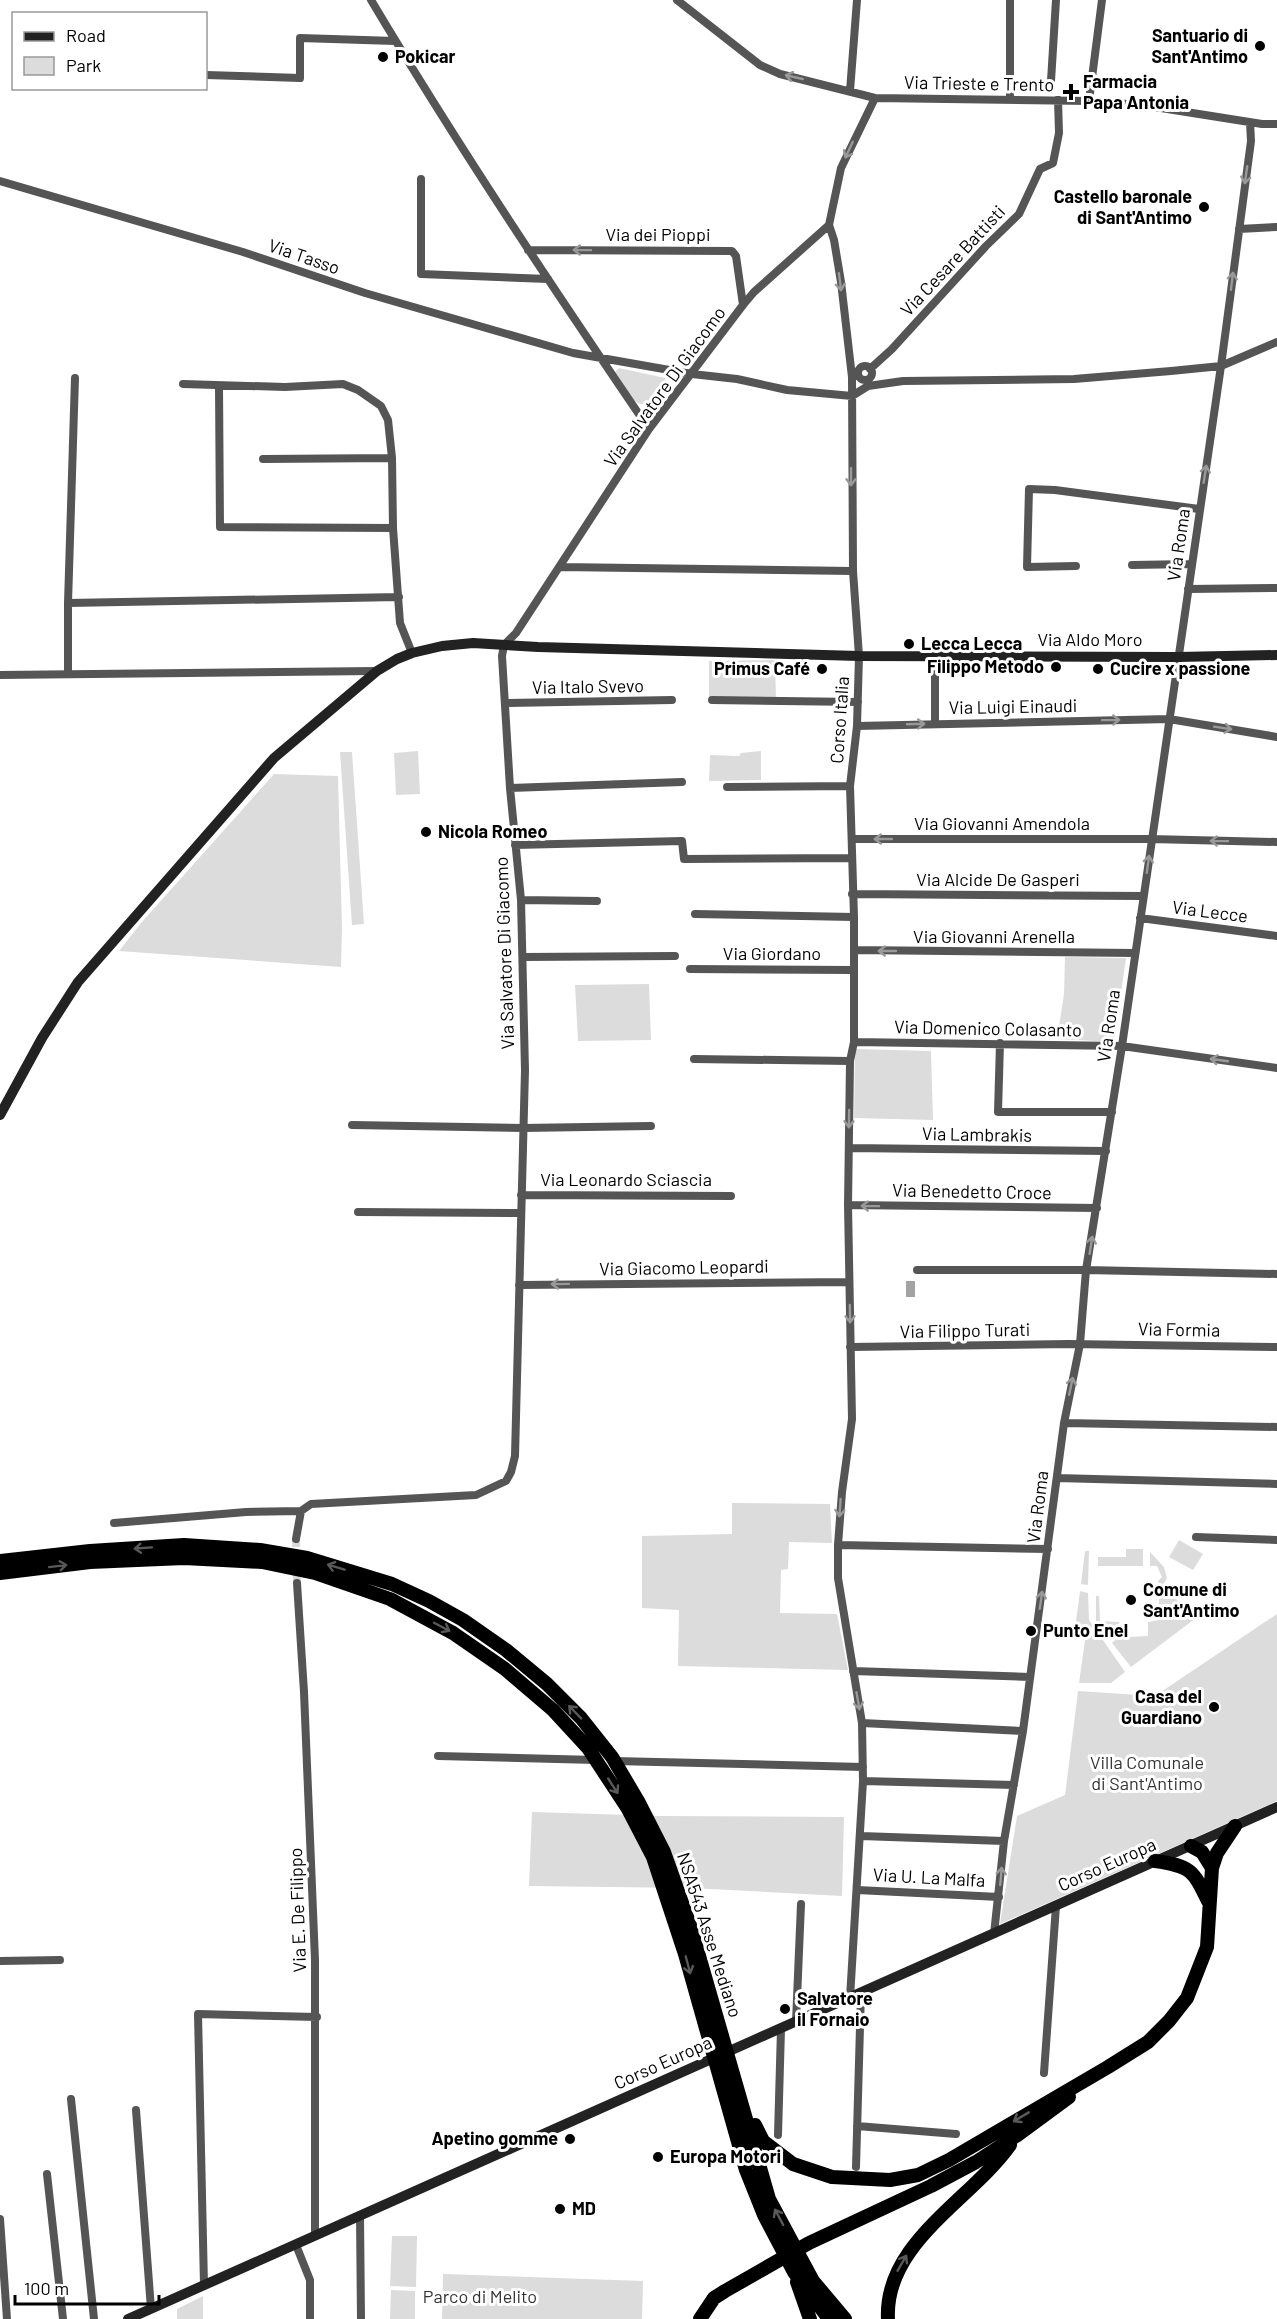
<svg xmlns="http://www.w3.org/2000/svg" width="1277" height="2319" font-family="Barlow,sans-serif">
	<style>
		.green { fill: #dcdcdc }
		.water { fill: #a3a3a3 }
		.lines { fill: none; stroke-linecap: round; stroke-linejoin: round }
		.street-tunnel { stroke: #d9d9d9; stroke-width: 8; stroke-dasharray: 8 4; stroke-linecap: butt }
		.street { stroke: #555; stroke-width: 8 }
		.secondary { stroke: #222; stroke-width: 10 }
		.highway { stroke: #000; stroke-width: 14 }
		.oneway { stroke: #999 }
		.oneway2 { stroke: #595959 }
		.poi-dot { fill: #000; stroke: #fff; stroke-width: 2 }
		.labels { text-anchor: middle; stroke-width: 6; stroke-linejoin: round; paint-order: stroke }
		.poi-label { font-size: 18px; font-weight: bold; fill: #000; stroke: #fff; text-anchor: start }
		.street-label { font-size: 18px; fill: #000; stroke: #fff }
		.park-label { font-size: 18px; fill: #333; stroke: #fff }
	</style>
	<rect width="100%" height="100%" fill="#fff"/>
	<!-- green -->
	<path class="green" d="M619,368L665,378C668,392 650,413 635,401C627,394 621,381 615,372Z
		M775,660L776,699H709V661Z
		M418,751L420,794L396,795L394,753Z
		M761,751V780L709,781L710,755L739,756L741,753Z
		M340,752H352L364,924L352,925Z
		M274,774L338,776L342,928L341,967L119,951L141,923Z
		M1065,957L1126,958L1114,1042L1057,1039L1064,994Z
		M649,984L651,1040L578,1041L575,985Z
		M855,1049L931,1051L933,1120L854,1118Z
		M732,1503L830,1504L832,1543L789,1542L788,1569L781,1570L780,1613L837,1614L848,1670L678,1666L679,1610L642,1608V1536L732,1534Z
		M1179,1540L1203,1554L1193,1570L1169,1557Z
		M1126,1549H1143V1566H1098V1557H1126Z
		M1085,1551H1089L1088,1585L1081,1584Z
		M1150,1552L1164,1567L1167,1578L1163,1585L1159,1586L1158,1581L1162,1577L1157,1566H1150Z
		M1080,1591L1088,1593L1089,1620L1125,1672L1111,1683H1079L1085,1640L1074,1637Z
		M1167,1591L1196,1618L1131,1667L1112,1643L1127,1628L1128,1637L1148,1636V1622L1159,1620V1594Z
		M1096,1596H1099L1100,1621L1120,1622L1108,1636L1096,1621Z
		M1277,1614V1801L1000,1924L1017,1816L1065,1795L1078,1691L1155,1696Z
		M532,1812L661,1816L844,1817L842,1896L691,1888L529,1886Z
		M392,2236H417L416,2287L390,2286Z
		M443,2274L643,2281L642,2319H442Z
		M391,2290L415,2291V2319H390Z
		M203,2296V2319H177V2309Z"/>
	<!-- water -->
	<path class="water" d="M906,1281H915V1297H906Z"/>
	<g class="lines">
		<!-- street-tunnel -->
		<path class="street-tunnel" d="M296,1539L297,1583"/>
		<!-- street -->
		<path class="street" d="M371,0C458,146 553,288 649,429
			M677,0L760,65L780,74L875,98L1089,101L1142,105L1262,124H1277
			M1010,0V99
			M206,75L300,78V38L395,41
			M1051,81L1056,0
			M850,91L857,0
			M1089,101L1102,0
			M421,179V274L548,279
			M0,181L243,252L365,293L573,353L692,374L737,379L787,390L852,396L868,386L903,381L1074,379L1171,371L1221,366L1277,342
			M1239,229L1277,227
			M528,250L732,251L736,256L743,305
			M858 373a7 7 0 1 1 14 0a7 7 0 1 1-14 0Z
			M870,369L892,349L986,246L1019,214L1040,169L1053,163L1059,133L1058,100
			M183,384L285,387L343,384L358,390L381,406L388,420L392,458L393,528L400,623L412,653
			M219,386L220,527L393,528
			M263,459L392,458
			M1132,565L1191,564
			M1076,566L1027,567L1029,489L1055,490L1199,509
			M560,567L853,571
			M1188,589L1277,588
			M68,603L399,597
			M935,656V724
			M68,673V603L75,378
			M0,675L376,671
			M712,700L858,702
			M505,703L672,700
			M857,726L1169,719L1277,737
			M727,787L850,786
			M510,788L682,782
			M852,839H1151L1277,842
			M515,845L682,841L684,859L851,858
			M852,894L1143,896
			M521,900L597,901
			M695,914L854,917
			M1140,918L1277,936
			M854,950L1135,953
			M523,957L675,956
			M690,969L853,970
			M854,1042L1122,1046L1277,1068
			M1000,1043L998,1112H1112
			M694,1059L850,1061
			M352,1125L523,1128L651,1126
			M849,1148L1106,1151
			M521,1195L731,1196
			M848,1205L1097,1208
			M358,1212L520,1213
			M917,1270H1086L1277,1274
			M519,1285L849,1282
			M850,1347L1069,1344L1277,1347
			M1064,1423L1277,1427
			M1057,1478L1277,1484
			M114,1523L246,1512L301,1511
			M1196,1537L1277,1540
			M296,1539L301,1511L311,1504L476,1495L506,1481L511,1472L515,1456L525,1070L521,900L510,788L502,656L504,645L516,633L649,429L743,305L754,292L829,225
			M838,1545L1048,1549
			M297,1583L304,1692L315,1960V2236
			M853,1671L1030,1677
			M862,1723L1023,1731
			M438,1756L596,1760
			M614,1761L863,1767
			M863,1781L1014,1785
			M861,1836L1004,1841
			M857,1890L999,1897
			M994,1934L1004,1841L1023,1731L1064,1423L1080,1344L1086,1270L1122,1046L1221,366L1251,141L1250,122
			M0,1961L60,1960
			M850,1998L863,1781L862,1723L838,1578V1545L842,1492L852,1419L848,1205L850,1061L854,1042V917L850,786L857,726L859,656L853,571L852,377L841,282L834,240L829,225L841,168L875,98
			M796,2022L801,1904
			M1044,2073L1056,1906
			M71,2099L94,2319
			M136,2110L151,2309
			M857,2126L956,2134
			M778,2135L781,2029
			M856,2167L861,1992
			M47,2174L63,2319
			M360,2216L361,2319
			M0,2219L7,2319
			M296,2245L310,2280V2319
			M204,2285L198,2014L317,2017"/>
		<!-- secondary -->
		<path class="secondary" d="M0,1115L42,1038L78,982L274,758L377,671L397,659L412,653L442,646L473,643L538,647L859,656L1178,657L1277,655
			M128,2319L1277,1807"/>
		<!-- highway -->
		<path class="highway" d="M0,1561L90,1551L184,1545L260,1550L307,1558L392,1584L429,1601L463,1620L506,1650L547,1684L581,1718L612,1757L638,1801L664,1852L691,1928L769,2199L813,2281L845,2319
			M0,1573L90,1562L184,1558L262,1562L315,1573L390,1599L453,1633L505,1669L553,1710L588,1748L628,1809L653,1857L685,1954L746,2170L764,2215L794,2272L829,2319
			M1191,1846L1202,1852L1212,1868
			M1155,1861C1191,1866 1193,1870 1208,1901
			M755,2125L763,2141L793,2164L832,2177L890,2180L918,2175L949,2160L1108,2067L1148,2042L1169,2021L1187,1998L1207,1947L1212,1868L1217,1853L1235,1826
			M797,2282L810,2319
			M700,2319L714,2298L725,2291L809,2243L931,2186L976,2162L1016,2136L1069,2097
			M888,2319C884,2243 971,2200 1010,2145"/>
	</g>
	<!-- one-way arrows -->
	<defs><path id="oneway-shaft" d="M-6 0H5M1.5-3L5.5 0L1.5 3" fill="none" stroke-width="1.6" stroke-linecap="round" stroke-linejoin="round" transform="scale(1.5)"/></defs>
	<g class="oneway">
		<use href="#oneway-shaft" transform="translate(794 77) rotate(-167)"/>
		<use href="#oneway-shaft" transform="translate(849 150) rotate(115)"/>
		<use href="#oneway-shaft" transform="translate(1246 175) rotate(98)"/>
		<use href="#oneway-shaft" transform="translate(582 250) rotate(-179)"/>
		<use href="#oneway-shaft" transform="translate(1232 281) rotate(-83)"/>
		<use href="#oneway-shaft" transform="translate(840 282) rotate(83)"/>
		<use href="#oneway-shaft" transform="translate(1205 474) rotate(-81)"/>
		<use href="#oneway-shaft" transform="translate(851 477) rotate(90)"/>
		<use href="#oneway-shaft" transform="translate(1111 720) rotate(-1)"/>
		<use href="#oneway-shaft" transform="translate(916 724) rotate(-2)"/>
		<use href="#oneway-shaft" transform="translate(1223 728) rotate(9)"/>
		<use href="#oneway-shaft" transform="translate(883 839) rotate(-180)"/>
		<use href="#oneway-shaft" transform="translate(1219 841) rotate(-179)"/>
		<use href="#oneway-shaft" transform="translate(1148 864) rotate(-82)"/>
		<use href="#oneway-shaft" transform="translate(887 951) rotate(-180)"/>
		<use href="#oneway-shaft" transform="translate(1219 1060) rotate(-172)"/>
		<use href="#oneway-shaft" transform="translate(849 1119) rotate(91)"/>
		<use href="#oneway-shaft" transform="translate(870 1206) rotate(-179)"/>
		<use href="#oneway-shaft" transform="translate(1091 1245) rotate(-81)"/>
		<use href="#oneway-shaft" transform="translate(560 1284) rotate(179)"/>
		<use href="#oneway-shaft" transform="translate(850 1314) rotate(89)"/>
		<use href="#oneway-shaft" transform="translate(1071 1386) rotate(-78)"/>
		<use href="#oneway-shaft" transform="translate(840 1508) rotate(94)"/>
		<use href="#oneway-shaft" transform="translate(1041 1600) rotate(-82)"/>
		<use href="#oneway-shaft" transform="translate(858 1701) rotate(80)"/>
		<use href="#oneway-shaft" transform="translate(1001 1876) rotate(-85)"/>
	</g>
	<g class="oneway2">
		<use href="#oneway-shaft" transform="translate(143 1548) rotate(176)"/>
		<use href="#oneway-shaft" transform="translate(58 1566) rotate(-7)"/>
		<use href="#oneway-shaft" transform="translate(336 1567) rotate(-163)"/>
		<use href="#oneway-shaft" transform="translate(442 1627) rotate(28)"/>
		<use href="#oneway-shaft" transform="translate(575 1712) rotate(-134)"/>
		<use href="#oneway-shaft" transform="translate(613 1786) rotate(57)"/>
		<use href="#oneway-shaft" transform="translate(688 1965) rotate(75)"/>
		<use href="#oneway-shaft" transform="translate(1021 2117) rotate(149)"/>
		<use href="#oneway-shaft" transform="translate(779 2217) rotate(-118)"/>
		<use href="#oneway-shaft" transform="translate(902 2263) rotate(-60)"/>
	</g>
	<!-- markers -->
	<g class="poi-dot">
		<circle cx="1260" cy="46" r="6"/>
		<circle cx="383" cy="57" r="6"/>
		<path d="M1068 83h6v6h6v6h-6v6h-6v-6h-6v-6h6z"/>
		<circle cx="1204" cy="207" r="6"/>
		<circle cx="909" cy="644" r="6"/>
		<circle cx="1056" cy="667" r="6"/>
		<circle cx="822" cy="669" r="6"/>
		<circle cx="1098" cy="669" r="6"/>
		<circle cx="426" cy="832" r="6"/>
		<circle cx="1131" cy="1600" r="6"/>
		<circle cx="1031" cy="1631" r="6"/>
		<circle cx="1214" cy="1707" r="6"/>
		<circle cx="785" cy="2009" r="6"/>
		<circle cx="570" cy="2139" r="6"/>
		<circle cx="658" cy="2157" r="6"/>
		<circle cx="560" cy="2209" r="6"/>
	</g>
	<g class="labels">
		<!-- poi labels -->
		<g class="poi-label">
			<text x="1248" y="42" text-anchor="end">Santuario di<tspan x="1248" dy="21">Sant'Antimo</tspan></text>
			<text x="395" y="63">Pokicar</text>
			<text x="1083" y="88">Farmacia<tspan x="1083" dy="21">Papa Antonia</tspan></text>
			<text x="1192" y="203" text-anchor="end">Castello baronale<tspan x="1192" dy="21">di Sant'Antimo</tspan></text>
			<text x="921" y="650">Lecca Lecca</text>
			<text x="1044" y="673" text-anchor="end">Filippo Metodo</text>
			<text x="810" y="675" text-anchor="end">Primus Café</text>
			<text x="1110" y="675">Cucire x passione</text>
			<text x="438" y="838">Nicola Romeo</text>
			<text x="1143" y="1596">Comune di<tspan x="1143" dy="21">Sant'Antimo</tspan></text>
			<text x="1043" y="1637">Punto Enel</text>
			<text x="1202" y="1703" text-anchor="end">Casa del<tspan x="1202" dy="21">Guardiano</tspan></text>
			<text x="797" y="2005">Salvatore<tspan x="797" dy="21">il Fornaio</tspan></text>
			<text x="558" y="2145" text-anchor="end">Apetino gomme</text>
			<text x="670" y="2163">Europa Motori</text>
			<text x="572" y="2215">MD</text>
		</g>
		<!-- street labels -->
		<g class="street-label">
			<text transform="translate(979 84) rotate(1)" y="6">Via Trieste e Trento</text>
			<text x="658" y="241">Via dei Pioppi</text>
			<text transform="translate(304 257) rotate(19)" y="6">Via Tasso</text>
			<text transform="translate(953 261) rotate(-47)" y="6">Via Cesare Battisti</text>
			<text transform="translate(665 387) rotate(-54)" y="6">Via Salvatore Di Giacomo</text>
			<text transform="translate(1179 545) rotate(-82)" y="6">Via Roma</text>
			<text x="1090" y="646">Via Aldo Moro</text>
			<text transform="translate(588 687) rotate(-1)" y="6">Via Italo Svevo</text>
			<text transform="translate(1013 707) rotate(-1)" y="6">Via Luigi Einaudi</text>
			<text transform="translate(840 720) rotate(-86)" y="6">Corso Italia</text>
			<text x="1002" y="830">Via Giovanni Amendola</text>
			<text x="998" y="886">Via Alcide De Gasperi</text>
			<text transform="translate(1210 912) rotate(7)" y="6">Via Lecce</text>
			<text x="994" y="943">Via Giovanni Arenella</text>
			<text transform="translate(505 953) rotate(-92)" y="6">Via Salvatore Di Giacomo</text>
			<text x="772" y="960">Via Giordano</text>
			<text transform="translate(1109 1026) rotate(-82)" y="6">Via Roma</text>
			<text transform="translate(988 1029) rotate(1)" y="6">Via Domenico Colasanto</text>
			<text transform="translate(977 1135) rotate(1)" y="6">Via Lambrakis</text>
			<text x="626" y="1186">Via Leonardo Sciascia</text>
			<text transform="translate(972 1192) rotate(1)" y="6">Via Benedetto Croce</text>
			<text transform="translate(684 1268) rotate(-1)" y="6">Via Giacomo Leopardi</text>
			<text transform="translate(1179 1330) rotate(1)" y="6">Via Formia</text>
			<text transform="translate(965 1331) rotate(-1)" y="6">Via Filippo Turati</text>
			<text transform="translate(1038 1507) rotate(-83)" y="6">Via Roma</text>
			<text transform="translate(1107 1865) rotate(-24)" y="6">Corso Europa</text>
			<text transform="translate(929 1878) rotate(3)" y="6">Via U. La Malfa</text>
			<text transform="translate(298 1910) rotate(-92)" y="6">Via E. De Filippo</text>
			<text transform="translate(709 1935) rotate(72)" y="6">NSA543 Asse Mediano</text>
			<text transform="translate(663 2063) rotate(-24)" y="6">Corso Europa</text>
		</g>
		<!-- park labels -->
		<g class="park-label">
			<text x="1147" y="1769">Villa Comunale<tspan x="1147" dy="21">di Sant'Antimo</tspan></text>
			<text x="480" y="2303">Parco di Melito</text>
		</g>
	</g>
	<!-- legend -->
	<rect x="12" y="12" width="195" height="78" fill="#ffffff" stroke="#999999" stroke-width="1.5"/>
	<rect x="24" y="32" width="30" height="9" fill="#222222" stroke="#999999" stroke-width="1.5"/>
	<text x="66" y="42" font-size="18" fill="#000000">Road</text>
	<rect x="24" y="57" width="30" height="18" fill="#dcdcdc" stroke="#999999" stroke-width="1.5"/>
	<text x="66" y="72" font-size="18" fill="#000000">Park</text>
	<!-- scale -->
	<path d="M15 2295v9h144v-9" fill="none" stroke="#000000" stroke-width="3"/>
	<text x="24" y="2295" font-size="18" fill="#000000" stroke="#ffffff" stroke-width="4.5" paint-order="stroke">100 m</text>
</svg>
